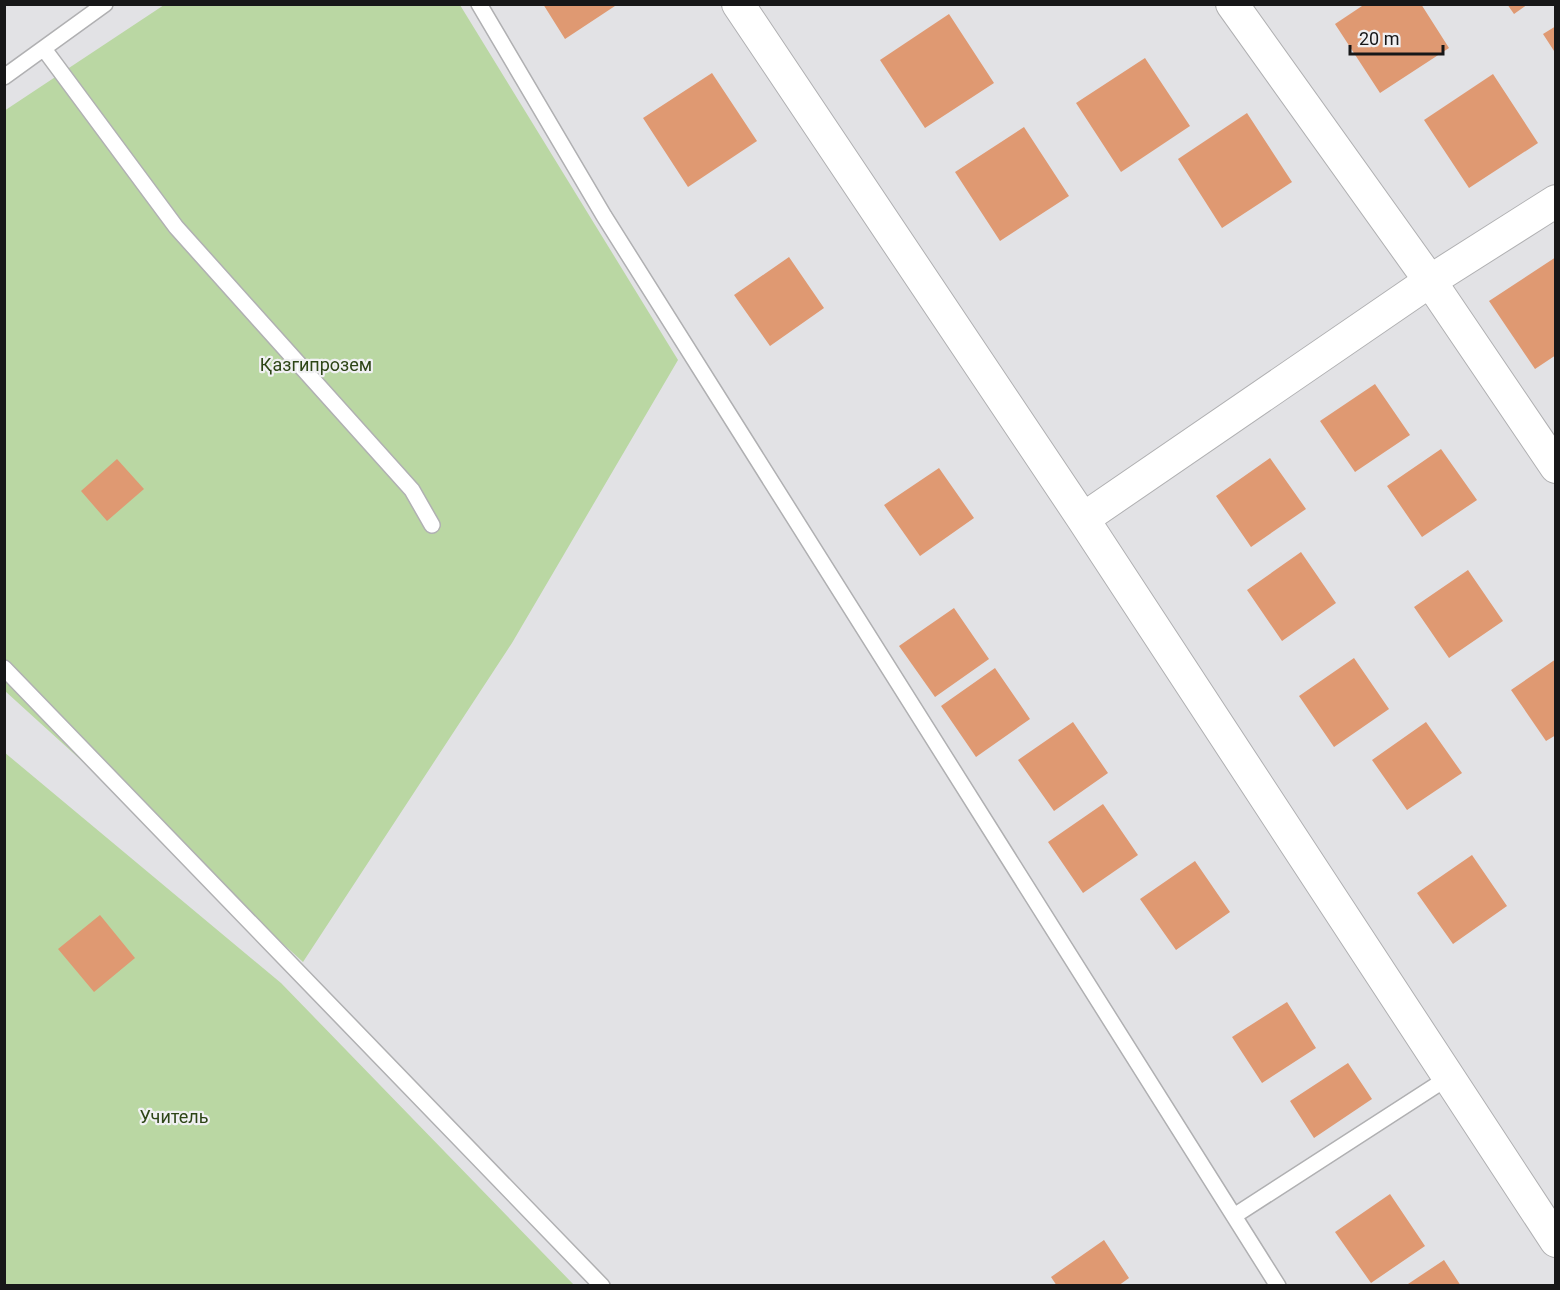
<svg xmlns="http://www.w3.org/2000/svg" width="1560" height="1290" font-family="Roboto,sans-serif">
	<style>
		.green { fill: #bad7a3 }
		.building { fill: #df9972 }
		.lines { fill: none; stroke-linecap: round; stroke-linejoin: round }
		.service-casing { stroke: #b0b0b2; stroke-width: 18 }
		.minor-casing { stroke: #b0b0b2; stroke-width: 34 }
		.service { stroke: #fff; stroke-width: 15 }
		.minor { stroke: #fff; stroke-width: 32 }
		.labels { text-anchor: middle; stroke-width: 4.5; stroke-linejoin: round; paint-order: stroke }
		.park-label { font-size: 18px; fill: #2d4516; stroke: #f0f0f2 }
	</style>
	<rect width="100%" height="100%" fill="#e2e2e5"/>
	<!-- green -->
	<path class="green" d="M164,5H460L678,360L512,643L303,962L5,691L4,111Z
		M4,752L281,983L574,1285H5Z"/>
	<!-- building -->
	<path class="building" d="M543,4H618L565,39Z
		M1365,4H1421L1449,48L1380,93L1335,24Z
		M1507,4H1528L1514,14Z
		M949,14L994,83L925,128L880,60Z
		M1556,26V54L1543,34Z
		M1145,58L1190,126L1121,172L1076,103Z
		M712,73L757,141L688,187L643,118Z
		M1493,74L1538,143L1469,188L1424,120Z
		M1247,113L1292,182L1222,228L1178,159Z
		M1024,127L1069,196L1000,241L955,172Z
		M789,257L824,308L770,346L734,295Z
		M1556,257V355L1535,369L1489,301Z
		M1375,384L1410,435L1355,472L1320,421Z
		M1441,449L1477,500L1422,537L1387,486Z
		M1270,458L1306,509L1251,547L1216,496Z
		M117,459L144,489L107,521L81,491Z
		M939,468L974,518L920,556L884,505Z
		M1301,552L1336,603L1282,641L1247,590Z
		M1468,570L1503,621L1449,658L1414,607Z
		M954,608L989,659L935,697L899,646Z
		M1354,658L1389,709L1334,747L1299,696Z
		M1556,659V735L1546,741L1511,690Z
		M995,668L1030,719L976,757L941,706Z
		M1073,722L1108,773L1054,811L1018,760Z
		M1426,722L1462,773L1407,810L1372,760Z
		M1103,804L1138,855L1083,893L1048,842Z
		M1472,855L1507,906L1453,944L1417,893Z
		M1195,861L1230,912L1176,950L1140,899Z
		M100,915L135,958L94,992L58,949Z
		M1287,1002L1316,1048L1262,1083L1232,1037Z
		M1348,1063L1372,1099L1314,1138L1290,1101Z
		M1390,1194L1425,1246L1371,1283L1335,1232Z
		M1104,1240L1129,1278L1118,1286H1057L1051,1277Z
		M1444,1260L1461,1286H1405Z"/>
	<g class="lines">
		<defs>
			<path id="service" d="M479,4L604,216L1278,1286
				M44,49L176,227L412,490L432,525
				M4,77L105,4
				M4,668L602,1286
				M1234,1216L1449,1077"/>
			<path id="minor" d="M738,4L1083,519L1556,1241
				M1232,4L1430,281L1556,467
				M1083,519L1430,281L1556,201"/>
		</defs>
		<!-- service casing -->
		<use href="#service" class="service-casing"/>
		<!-- minor casing -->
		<use href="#minor" class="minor-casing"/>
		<!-- service -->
		<use href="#service" class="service"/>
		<!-- minor -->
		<use href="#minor" class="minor"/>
	</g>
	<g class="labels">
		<!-- park labels -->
		<g class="park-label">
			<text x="316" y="371">Қазгипрозем</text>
			<text x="174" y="1123">Учитель</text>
		</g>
	</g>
	<!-- border -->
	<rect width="1560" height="1290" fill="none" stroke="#171718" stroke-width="12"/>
	<!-- scale -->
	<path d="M1350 45v9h93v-9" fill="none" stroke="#171718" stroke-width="3"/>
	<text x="1359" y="45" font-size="18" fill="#171718" stroke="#f0f0f2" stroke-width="4.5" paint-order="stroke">20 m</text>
</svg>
